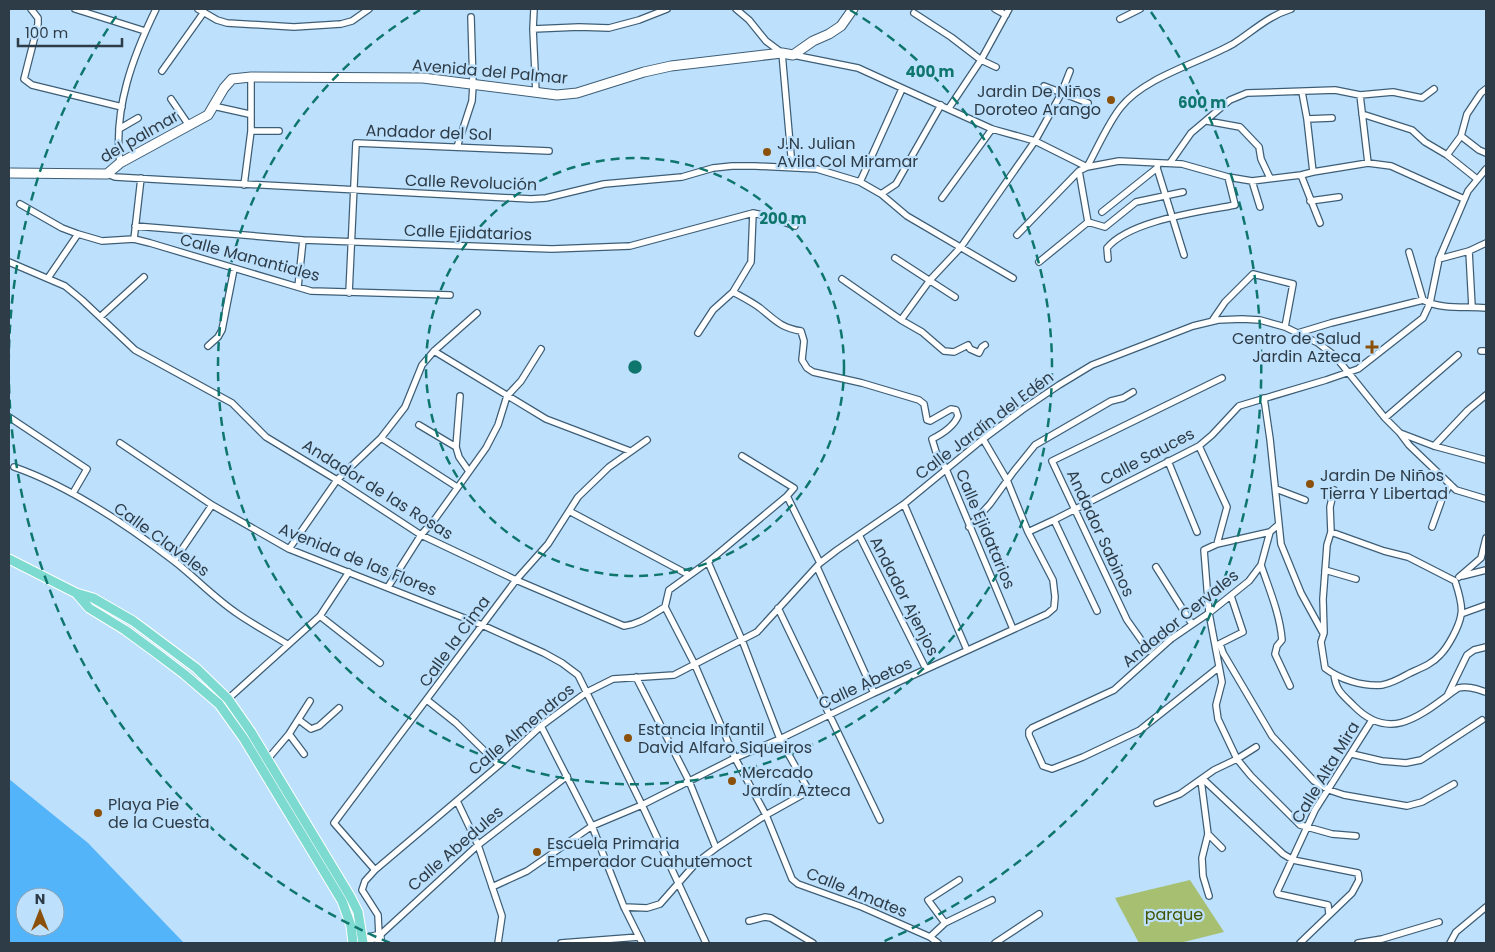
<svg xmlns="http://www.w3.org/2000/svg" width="1495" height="952" font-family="Poppins,sans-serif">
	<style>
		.green { fill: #a6bf70 }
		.water { fill: #53b4fa; fill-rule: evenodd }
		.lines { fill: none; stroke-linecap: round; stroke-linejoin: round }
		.street-casing { stroke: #3e5e76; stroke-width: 8 }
		.secondary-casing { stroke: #3e5e76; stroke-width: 11 }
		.primary-casing { stroke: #fff; stroke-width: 11 }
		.street { stroke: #fff; stroke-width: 5.5 }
		.secondary { stroke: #fff; stroke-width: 9 }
		.primary { stroke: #7ddad0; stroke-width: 9 }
		.ring { fill: none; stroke: #0f766e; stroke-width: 2.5; stroke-dasharray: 9 6 }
		.poi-dot { fill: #8b510a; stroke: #bde0fd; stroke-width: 2 }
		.labels { text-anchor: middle; stroke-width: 4.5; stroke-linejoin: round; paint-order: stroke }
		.street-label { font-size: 16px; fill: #2e3c47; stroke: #bde0fd }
		.poi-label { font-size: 16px; fill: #2e3c47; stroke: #bde0fd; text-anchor: start }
		.park-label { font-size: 16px; fill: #425403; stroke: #bde0fd }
		.centre { fill: #0f766e; stroke: #bde0fd; stroke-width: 2.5 }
		.ring-label { font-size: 15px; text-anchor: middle; font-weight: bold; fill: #0f766e; stroke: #bde0fd; stroke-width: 4.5; stroke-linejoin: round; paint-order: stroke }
	</style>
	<rect width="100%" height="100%" fill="#bde0fd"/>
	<!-- green -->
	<path class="green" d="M1190,880L1224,932L1180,943H1139L1115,898Z"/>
	<!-- water -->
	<path class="water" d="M9,779L88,843L184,943H9ZM25,897H55V927H25Z"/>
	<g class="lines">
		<defs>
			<path id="street" d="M31,9L38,18V24L24,79L32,85L122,107
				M75,9L145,31
				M198,9L217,20L227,23L294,27L341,24L352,21L369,9
				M534,9L533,29L536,93
				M736,9L749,20L766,41L782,53L792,167
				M995,9L1006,15
				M914,13L951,37L981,60L996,67
				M1120,19L1140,9
				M533,29L579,27L609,28L639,20L667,9
				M793,55L858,68L992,129L1035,141L1087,167L1119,161L1182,164L1228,177L1252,181L1301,175L1313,172L1368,163L1391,166L1464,199
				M162,71L204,12
				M1044,86L1088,103
				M1302,92L1307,119L1313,172
				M1360,95L1368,163
				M171,99L188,124
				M213,106L249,114
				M949,108L981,60L1009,9
				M1362,114L1412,130L1425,142L1447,155L1477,179
				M1307,119L1332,118
				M1207,121L1240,127L1259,147L1261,159L1270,178
				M119,129L138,118
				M251,131H279
				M1461,136L1479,150L1486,153
				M457,147L472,101L473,85L471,17
				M1447,155L1461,136L1467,114L1481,93L1486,89
				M120,163C113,109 133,56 156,9
				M1158,163L1157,168L1184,255
				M1170,163L1191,133L1230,100L1247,93L1335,90L1360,95L1393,92L1422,98L1434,89
				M107,174L115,177L167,180L531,199L546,198L604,184L682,177L713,168L732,166H755L817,169L860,182L881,194L907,216L1013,278
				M1301,175L1320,223
				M1252,181L1260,207
				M860,182L902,89
				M244,185L251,131V77
				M1183,192L1136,202L1105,227L1088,222L1079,171L1087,167C1097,149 1108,123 1121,107C1145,77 1199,63 1233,44C1252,32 1268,16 1291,9
				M881,194L896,184L941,105
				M942,198L992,129
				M1310,201L1339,197
				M20,204L62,228L78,234L102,241L134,239L150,243L311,291L450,295
				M1102,212L1157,168
				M135,226L303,240L552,249L630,246L753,213L767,216L795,226
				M1017,235L1079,171
				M134,239L141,178
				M1469,251L1472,307
				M1409,252L1423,300
				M895,258L955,297
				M1108,259L1107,248C1130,220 1200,212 1235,205L1228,177
				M1439,259L1469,251L1486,243
				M9,262L65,286L82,300L135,350L232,403L266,437L337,480L421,535L516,580L624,626C640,624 651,615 665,607
				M1039,262L1088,222
				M48,278L78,234
				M842,279L901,320L922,332L944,351L954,352L968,345L970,349L979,353L982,347L985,345
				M298,287L303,240
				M733,292C742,297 752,302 760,308C775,320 781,328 801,331L804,341L802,360L807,368L813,372L862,383L919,400L924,404L927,420L930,421L951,409L956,410L958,416C954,426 942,434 932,439L936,452L946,469L1013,629
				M349,293L356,143L549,151
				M100,317L144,277
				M901,320L930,280L961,247L1035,141L1061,94L1070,71
				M1212,321L1225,302L1253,274L1293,284L1285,327
				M698,333L713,310L733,292L751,262L753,213
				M1298,333L1331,323L1423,300C1441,310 1467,306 1486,308
				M208,346L218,337L222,330L234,269
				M434,351L546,419L630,451
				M1481,351H1486
				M460,396L456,447L459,457L468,470
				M1264,398L1270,439L1281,544L1301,593L1323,633
				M9,417L87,469L73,493
				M1385,418L1458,355
				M419,425L456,447
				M1400,433L1409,445L1456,490L1486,499
				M381,438L457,487
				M120,443L212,505L289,549L482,625L544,653L562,663L578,675L642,805L706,943
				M1199,446L1227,507L1217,544
				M1434,446L1468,410L1486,395
				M742,456L794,488L787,496L708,562L669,590L665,607L695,665L735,758L766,815L792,879L798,884L862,907L930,937L938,943
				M1168,461L1197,532
				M14,467C69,486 127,525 174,561C196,578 215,599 238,614C254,625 271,634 287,644
				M1276,489L1305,500
				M787,496L820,563
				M904,504L967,650
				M569,511L689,575
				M1054,520L1097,611
				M969,527L990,504L1014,471L1035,445L1111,401L1123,398L1133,392
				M1432,527L1442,499L1450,484
				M1028,532L1054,520L1199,446L1212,435L1239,406L1326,380L1358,369L1423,318L1430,303L1439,259L1468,191L1486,169
				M1270,532L1217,544L1204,550L1209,613L1222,682L1216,705L1218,719L1237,759L1251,776L1300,825L1332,834L1356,836
				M1331,532L1384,551L1408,557L1455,581C1458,590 1463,606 1461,615C1459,627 1448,647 1440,655C1432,664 1421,668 1410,673C1401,678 1393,683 1382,685C1363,687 1339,679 1325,668L1321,642L1324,633L1323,599L1327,545L1331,532L1330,507L1334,490
				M859,535L926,669
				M289,549L337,480L381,438L405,407L422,365L434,351L477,313
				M174,561L212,505
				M1261,565C1269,589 1280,614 1282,640L1277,646L1275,654L1290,686
				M817,567L874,693
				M1156,567L1192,624
				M1325,570L1356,579
				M1462,576L1486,570
				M1459,577L1481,558L1486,538
				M388,587L421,535L435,519L486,448L498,425L507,396L521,381L541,349
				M778,608L880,820
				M1461,614L1486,605
				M320,616L380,663
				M1171,639L1162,638L1149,651L1127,620L1052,461L1222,378
				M1220,644L1223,653L1272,736L1314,781L1329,790L1344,795L1407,806L1422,802L1454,784
				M1217,645L1243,632L1231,596
				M1218,668L1140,730L1083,757L1052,769L1043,766L1029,735V731L1032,728L1114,690L1171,639L1209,613L1249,581L1261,565L1270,532L1278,525
				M1334,674C1336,691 1342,694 1354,706C1392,745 1424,712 1458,688C1469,686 1476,689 1486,692
				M636,677L689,781L716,848
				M1448,694L1467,655L1474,650L1486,647
				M228,699L320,616L349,572
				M427,700L456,723L499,765
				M299,720L311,729L319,726L339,708
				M541,726L592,826L624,907L642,943
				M289,734L304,754
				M1352,754L1382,761L1406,763L1421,760L1482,720
				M267,760L289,734L310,701
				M1203,779L1283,854L1293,860L1358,873L1359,880L1352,893L1300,943
				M1201,780L1208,834L1202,858L1203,876L1209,896
				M457,801L478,845L502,916L498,943
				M1157,803L1180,794L1214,770L1237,759L1256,747
				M1208,834L1222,848
				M375,870L334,823L516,580L548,544L578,497L609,467L647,440
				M492,887L527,871L592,826L642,805L735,758L780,739L874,693L1047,614L1054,608L1055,597L1053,580L1028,532L1007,480L983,439
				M624,907L647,908L660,904L696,863L716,848L766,815L809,791L780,739L742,640L708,562
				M1329,914L1328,905L1278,894L1277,892L1315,810L1372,720
				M749,921L765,917L771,918L813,943
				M945,923L928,900L959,880
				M379,936L378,915L362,890L365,881L375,870L499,765L541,726L587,692L613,679L674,675L757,632L820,563L837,550L904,504L983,439L1022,410L1059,385L1092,365L1193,326L1218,320L1242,319L1260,320L1285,327L1318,343L1335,356L1385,418L1400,433L1434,446L1486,460
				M379,936L478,845L567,776
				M930,937L945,923L992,900
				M561,943L639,937
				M995,943L1039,914
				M1358,943L1382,939L1439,922
				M1450,943L1456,932L1486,907"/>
			<path id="secondary" d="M9,173L107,174L120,163L208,115L224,88L232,79L251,77L423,78L557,95L577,93L644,72L671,66L782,53L793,55L813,41L829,34L841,26L853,9
				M363,940L379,936L380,943"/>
			<path id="primary" d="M9,559L76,593L93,598L133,621L196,668L228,699L251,732L350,896L358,912L363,943
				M77,594L89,608L125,630L155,652L184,674L219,704L244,739L342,901L351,926L353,943"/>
		</defs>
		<!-- street casing -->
		<use href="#street" class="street-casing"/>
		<!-- secondary casing -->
		<use href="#secondary" class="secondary-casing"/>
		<!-- primary casing -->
		<use href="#primary" class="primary-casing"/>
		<!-- street -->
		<use href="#street" class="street"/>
		<!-- secondary -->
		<use href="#secondary" class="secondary"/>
		<!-- primary -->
		<use href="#primary" class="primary"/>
	</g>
	<!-- distance rings -->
	<g class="ring">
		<circle cx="635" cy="367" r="209"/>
		<path d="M850 10A417 417 0 1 1 420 10"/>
		<path d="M390 943A626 626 0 0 1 119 12M1151 12A626 626 0 0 1 880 943"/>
	</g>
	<!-- markers -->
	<g class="poi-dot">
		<circle cx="1111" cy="100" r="5"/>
		<circle cx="767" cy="152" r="5"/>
		<path d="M1369.5 339.5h5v5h5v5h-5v5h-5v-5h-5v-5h5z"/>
		<circle cx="1310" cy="484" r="5"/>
		<circle cx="628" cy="738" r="5"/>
		<circle cx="732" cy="781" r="5"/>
		<circle cx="98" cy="813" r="5"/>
		<circle cx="537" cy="852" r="5"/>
	</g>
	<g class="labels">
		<!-- street labels -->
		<g class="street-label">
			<text transform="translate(490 71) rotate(5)" y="6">Avenida del Palmar</text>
			<text transform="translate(429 132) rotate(2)" y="6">Andador del Sol</text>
			<text transform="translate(139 136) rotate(-30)" y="6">del palmar</text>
			<text transform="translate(471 182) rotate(2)" y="6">Calle Revolución</text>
			<text transform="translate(468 232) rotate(2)" y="6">Calle Ejidatarios</text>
			<text transform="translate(250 257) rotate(15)" y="6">Calle Manantiales</text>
			<text transform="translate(984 425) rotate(-37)" y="6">Calle Jardín del Edén</text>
			<text transform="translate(1147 456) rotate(-28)" y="6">Calle Sauces</text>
			<text transform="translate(378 489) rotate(32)" y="6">Andador de las Rosas</text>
			<text transform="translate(986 529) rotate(67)" y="6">Calle Ejidatarios</text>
			<text transform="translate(1101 533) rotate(65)" y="6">Andador Sabinos</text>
			<text transform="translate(162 539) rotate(36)" y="6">Calle Claveles</text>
			<text transform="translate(358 559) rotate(22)" y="6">Avenida de las Flores</text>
			<text transform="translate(905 596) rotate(63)" y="6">Andador Ajenjos</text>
			<text transform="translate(1180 618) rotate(-39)" y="6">Andador Cervales</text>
			<text transform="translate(454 641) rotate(-54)" y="6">Calle la Cima</text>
			<text transform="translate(865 683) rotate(-25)" y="6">Calle Abetos</text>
			<text transform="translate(521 729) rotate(-40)" y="6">Calle Almendros</text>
			<text transform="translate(1325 772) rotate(-59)" y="6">Calle Alta Mira</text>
			<text transform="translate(455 848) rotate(-41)" y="6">Calle Abedules</text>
			<text transform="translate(857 892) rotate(22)" y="6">Calle Amates</text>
		</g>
		<!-- poi labels -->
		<g class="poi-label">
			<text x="1101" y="97" text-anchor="end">Jardin De Niños<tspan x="1101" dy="18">Doroteo Arango</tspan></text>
			<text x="777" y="149">J.N. Julian<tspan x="777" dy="18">Avila Col Miramar</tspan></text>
			<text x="1361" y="344" text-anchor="end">Centro de Salud<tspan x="1361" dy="18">Jardin Azteca</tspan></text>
			<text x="1320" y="481">Jardin De Niños<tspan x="1320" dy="18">Tierra Y Libertad</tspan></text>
			<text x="638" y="735">Estancia Infantil<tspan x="638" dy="18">David Alfaro Siqueiros</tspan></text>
			<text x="742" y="778">Mercado<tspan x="742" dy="18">Jardín Azteca</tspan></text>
			<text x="108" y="810">Playa Pie<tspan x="108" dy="18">de la Cuesta</tspan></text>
			<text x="547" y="849">Escuela Primaria<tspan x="547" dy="18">Emperador Cuahutemoct</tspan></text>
		</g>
		<!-- park labels -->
		<g class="park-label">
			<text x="1174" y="920">parque</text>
		</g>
	</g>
	<circle cx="635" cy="367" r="8" class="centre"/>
	<g class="ring-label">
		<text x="930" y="77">400 m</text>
		<text x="1202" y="108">600 m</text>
		<text x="783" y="224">200 m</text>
	</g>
	<!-- border -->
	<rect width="1495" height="952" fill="none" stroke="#2e3c47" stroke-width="20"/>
	<!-- north arrow -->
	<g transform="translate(40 912)"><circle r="24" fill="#bde0fd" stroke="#849eb4"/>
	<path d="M0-4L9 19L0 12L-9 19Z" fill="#8b510a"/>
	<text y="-8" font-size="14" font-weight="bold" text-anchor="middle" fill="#2e3c47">N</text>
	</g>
	<!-- scale -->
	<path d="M18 38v8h104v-8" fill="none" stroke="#2e3c47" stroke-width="2.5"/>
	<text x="25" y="38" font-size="15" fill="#2e3c47" stroke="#bde0fd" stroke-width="4" paint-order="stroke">100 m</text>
</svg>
